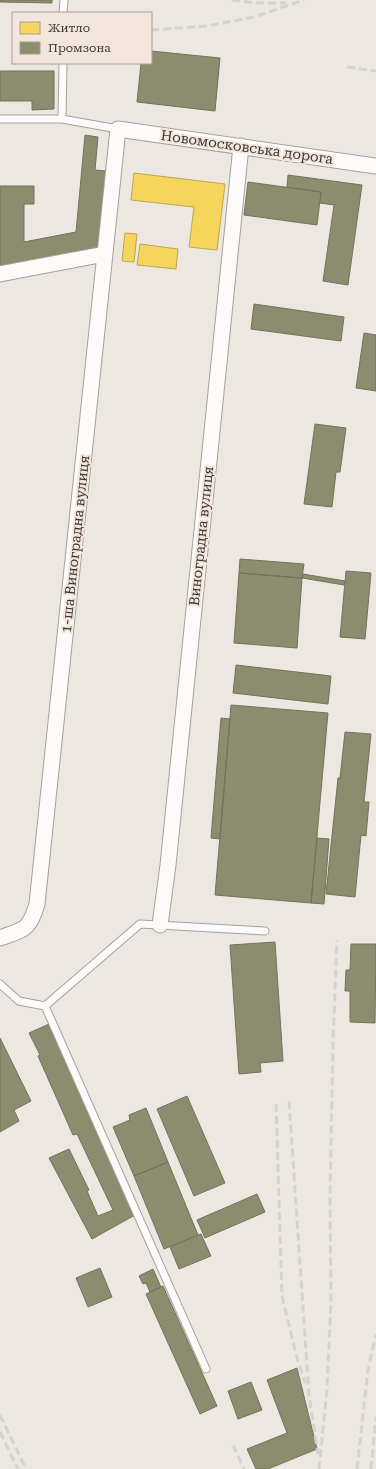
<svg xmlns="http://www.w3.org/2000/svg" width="376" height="1469" font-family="'Roboto Serif',serif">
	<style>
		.homes { fill: #f6d55c; stroke: #bea54f }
		.industry { fill: #8c8c6e; stroke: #74725c }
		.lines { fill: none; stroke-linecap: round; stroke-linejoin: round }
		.lane-casing { stroke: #a5a19c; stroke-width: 9 }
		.street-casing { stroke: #a5a19c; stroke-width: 17 }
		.lane { stroke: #fcfbfa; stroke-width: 7 }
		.street { stroke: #fcfbfa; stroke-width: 15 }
		.rail { stroke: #d5d3d2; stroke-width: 3; stroke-dasharray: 8 4; stroke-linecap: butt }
		.labels { text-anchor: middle; stroke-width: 4; stroke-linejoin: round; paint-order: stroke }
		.street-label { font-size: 14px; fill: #3b3632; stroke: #f2e6dc }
	</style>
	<rect width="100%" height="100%" fill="#ede7e1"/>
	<!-- homes -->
	<path class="homes" d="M134,173L225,184L217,250L189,247L194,207L131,200Z
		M125,233L137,234L134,262L122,261Z
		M140,244L178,249L176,269L137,265Z"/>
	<!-- industry -->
	<path class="industry" d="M0,0H52V3L0,2Z
		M151,51L220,58L215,111L137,102L141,63H151Z
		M0,71H54V109L32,110V101H0Z
		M85,135L98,137L95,170L106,171L98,244L94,252L0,272V186H34V204H24V242L76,232Z
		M288,175L362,185L348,285L323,281L334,205L320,203L321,192L287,187Z
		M248,182L321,192L317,225L244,215Z
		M254,304L344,317L341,341L251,329Z
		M364,333L376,335V391L356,388Z
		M315,424L346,428L340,472H336L332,507L304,504Z
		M240,559L304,564L302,578L239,573Z
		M346,571L371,573L365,639L340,637Z
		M239,573L302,578L297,648L234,643Z
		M303,574L345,581L344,585L302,578Z
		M236,665L331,676L328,704L233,693Z
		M231,705L328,713L311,903L215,895Z
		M221,718L230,719L220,839L211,838Z
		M345,732L371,734L364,802H369L366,836L361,835L355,897L326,894L338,778H340Z
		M317,838L329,839L324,904L311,903Z
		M275,942L283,1061L260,1063L261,1072L239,1074L230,945Z
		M351,944H376L375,1023L350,1022V991H345L346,970H350Z
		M49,1024L135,1215L92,1239L49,1158L69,1149L89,1190L87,1191L98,1216L113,1210L77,1134L73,1135L38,1056L40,1055L29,1033Z
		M0,1038L31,1101L14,1110L19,1121L0,1132Z
		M187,1096L225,1183L194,1196L157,1109Z
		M146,1108L168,1162L134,1176L113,1127L130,1120L129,1115Z
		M168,1162L198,1235L164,1249L134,1176Z
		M257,1194L265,1212L205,1238L197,1220Z
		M201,1234L211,1256L179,1269L170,1247Z
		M100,1268L112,1297L88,1307L76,1278Z
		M153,1269L161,1287L150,1292L146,1283L143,1284L139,1276Z
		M163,1286L217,1406L200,1414L146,1294Z
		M297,1368L317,1449L268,1469H256L247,1449L287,1433L267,1380Z
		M251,1382L262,1410L238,1419L228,1391Z"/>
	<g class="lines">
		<defs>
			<path id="lane" d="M63,13L64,0
				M63,63L62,119L118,129
				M0,119H62
				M0,984L19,1001L45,1006L140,924L265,931
				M45,1006L206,1369"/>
			<path id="street" d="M0,274L105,254
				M160,925L168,865L241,146
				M0,938C24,929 29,931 37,904L118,129L376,166"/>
		</defs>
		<!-- lane casing -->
		<use href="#lane" class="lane-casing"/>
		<!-- street casing -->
		<use href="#street" class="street-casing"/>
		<!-- lane -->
		<use href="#lane" class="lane"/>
		<!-- street -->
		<use href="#street" class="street"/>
		<!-- rail -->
		<path class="rail" d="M232,0L256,3H286
			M151,30L207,26L254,17L304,0
			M347,67L376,71
			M289,1101L309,1396L318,1454
			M276,1104L282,1296L297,1358L305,1383
			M0,1415L26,1469
			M0,1432L18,1469
			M233,1445L244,1469
			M319,1469L327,1389L331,1301L330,1196L333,1043L337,940
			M357,1469L368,1370L376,1334
			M371,1469L376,1417"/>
	</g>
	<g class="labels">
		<!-- street labels -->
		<g class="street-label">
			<text transform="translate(247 147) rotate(8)" y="5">Новомосковська дорога</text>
			<text transform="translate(201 536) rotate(-84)" y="5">Виноградна вулиця</text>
			<text transform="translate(75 544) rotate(-84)" y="5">1-ша Виноградна вулиця</text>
		</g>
	</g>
	<!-- legend -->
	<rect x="12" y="12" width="140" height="52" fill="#f2e6dc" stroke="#a9a098"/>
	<rect x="20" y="22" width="20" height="12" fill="#f6d55c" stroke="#a9a098"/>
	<text x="48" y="32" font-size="12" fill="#3b3632">Житло</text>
	<rect x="20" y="42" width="20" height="12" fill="#8c8c6e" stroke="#a9a098"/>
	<text x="48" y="52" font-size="12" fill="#3b3632">Промзона</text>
</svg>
